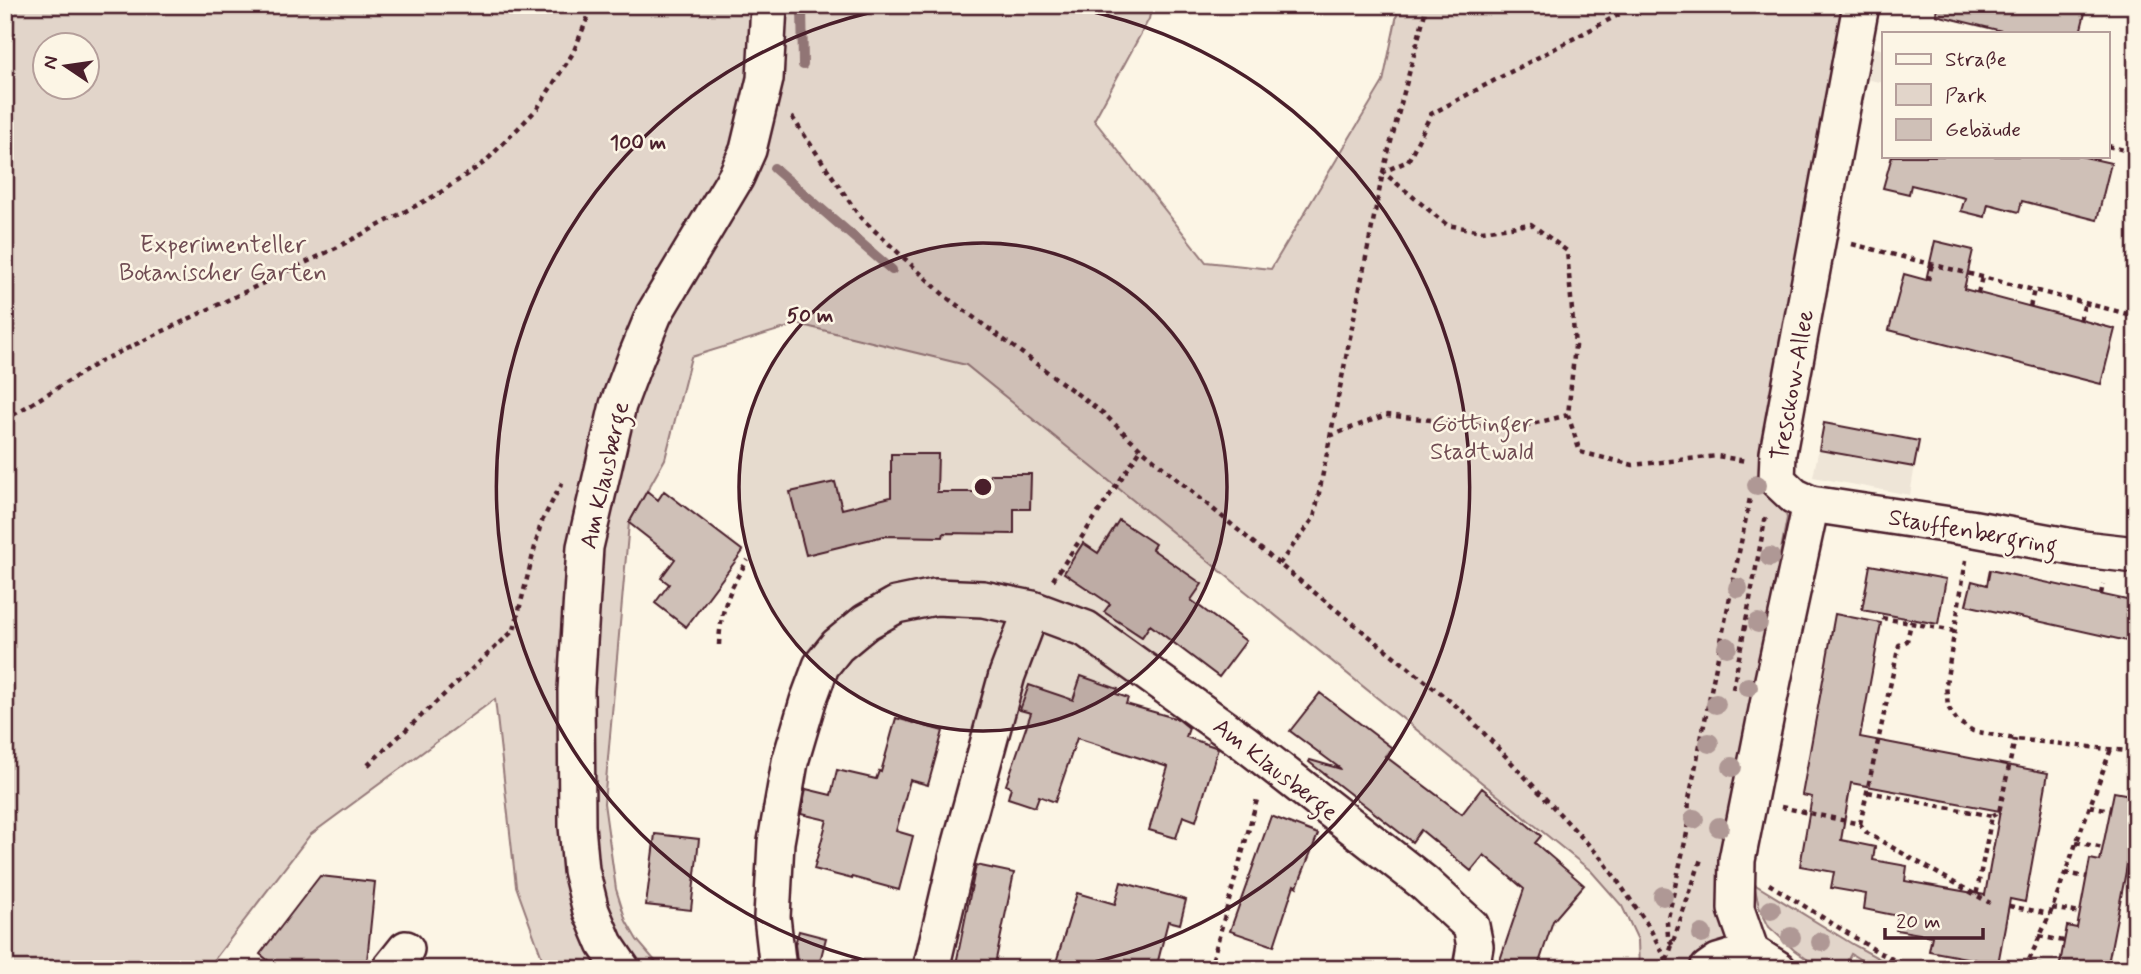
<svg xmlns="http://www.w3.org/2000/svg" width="2141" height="974" font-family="Mynerve,sans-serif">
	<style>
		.built { fill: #eee5d7 }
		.green { fill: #e2d5ca; stroke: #967a7a; stroke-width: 2; fill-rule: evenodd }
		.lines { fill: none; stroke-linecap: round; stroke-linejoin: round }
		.stream { stroke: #917474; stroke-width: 10 }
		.building { fill: #cfc0b7; stroke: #4a1f2b; stroke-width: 2; fill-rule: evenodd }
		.minor-casing { stroke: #4a1f2b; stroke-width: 40 }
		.path { stroke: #4a1f2b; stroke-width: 4.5; stroke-dasharray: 5 5; stroke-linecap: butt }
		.minor { stroke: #fcf5e5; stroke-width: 35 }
		.tree { fill: #af9895 }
		.ring { fill: none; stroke: #4a1f2b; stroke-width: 3.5 }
		.labels { text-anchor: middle; stroke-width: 5; stroke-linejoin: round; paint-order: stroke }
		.park-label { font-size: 24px; fill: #704c53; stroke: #fcf5e5 }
		.street-label { font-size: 24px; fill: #4a1f2b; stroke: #fcf5e5 }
		.centre { fill: #4a1f2b; stroke: #fcf5e5; stroke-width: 3.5 }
		.ring-label { font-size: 21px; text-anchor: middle; font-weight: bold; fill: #4a1f2b; stroke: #fcf5e5; stroke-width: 5; stroke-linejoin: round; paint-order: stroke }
	</style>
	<rect width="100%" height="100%" fill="#fcf5e5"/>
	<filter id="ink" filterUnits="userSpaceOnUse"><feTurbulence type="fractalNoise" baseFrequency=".0143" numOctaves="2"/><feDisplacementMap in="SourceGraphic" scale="14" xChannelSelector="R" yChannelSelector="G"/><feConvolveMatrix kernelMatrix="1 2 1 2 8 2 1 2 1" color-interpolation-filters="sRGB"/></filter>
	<g filter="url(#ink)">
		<!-- built -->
		<path class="built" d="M1866,45L1884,50V83L1857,77Z
			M1824,423L1919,441L1910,495L1813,477Z"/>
		<!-- green -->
		<path class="green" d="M5,5H1152L1149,19L1094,120L1206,262L1271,269L1383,82L1399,5H1848L1785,510L1787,518L1719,880C1718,902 1719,918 1729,938L1727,943L1706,951L1683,969H1639L1638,940L1622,906L1591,871L966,365L798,324L691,357L665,459L629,523L604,803L616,889L626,921L637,940L662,969H640L624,945L601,895L588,795L597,423L563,852L574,917L602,969H546L516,886L495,699L310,835L207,969H5ZM46,46H88V88H46Z
			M1754,884L1854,945L1898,969H1876L1851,954L1843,969H1821L1794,950L1769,927L1759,907Z"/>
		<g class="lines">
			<!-- stream -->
			<path class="stream" d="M802,5L803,65
				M774,168L892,270"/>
		</g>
		<!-- building -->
		<path class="building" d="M1937,5H2087L2080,33H2010L1936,15Z
			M1892,156H2080L2111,163L2097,220L2022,201L2019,212L1988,204L1985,217L1961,211L1965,198L1911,185L1909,194L1883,188Z
			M1935,241L1973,250L1964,289L2115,329L2101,384L1889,330L1904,274L1926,280Z
			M1824,423L1919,441L1914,467L1819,450Z
			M891,454H938L937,492H989L990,474H1031L1030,509H1014V534L944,533L943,537L884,536L806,555L790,492L835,482L842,509L891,497Z
			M647,491L658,500L664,491L743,551L686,627L655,603L669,584L661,578L675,559L629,523Z
			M1119,520L1155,544L1152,549L1202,584L1191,600L1246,641L1219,677L1150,625L1142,637L1104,612L1110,604L1064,573L1083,543L1098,553Z
			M1870,565L1946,579L1938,624L1862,610Z
			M1990,570L2136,602V643L1966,605L1972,581L1987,585Z
			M1835,614L1881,623L1860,737L2048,773L2025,902L2010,899L1998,964L1929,951L1932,936L1896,930L1898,916L1864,909L1866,894L1831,888L1834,872L1800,866L1812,797L1802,795ZM1851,783L2000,811L1985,895L1905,881L1907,866L1873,860L1875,847L1841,840Z
			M1081,676L1118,689L1116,694L1128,698L1126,704L1178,719L1189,728L1186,737L1218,748L1196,821L1183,816L1176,838L1149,830L1168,767L1077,738L1055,802L1039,796L1035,807L1008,798L1011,787L1006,785L1031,713L1020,710L1029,685L1073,700Z
			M1320,693L1392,748L1385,756L1462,814L1482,788L1541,836L1535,843L1584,885L1553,921L1537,969H1497L1524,889L1484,855L1471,871L1421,830L1412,842L1309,762L1310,760L1341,769L1290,731Z
			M896,718L943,731L928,785L910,780L896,831L913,836L899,890L852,877V879L814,869L827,820L801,814L806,789L831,795L837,770L876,779L879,771L881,772Z
			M2114,792L2136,796V868L2127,866L2107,969H2059L2067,926L2077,928L2090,859L2100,861Z
			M1271,816L1318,834L1297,887L1294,885L1274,946L1230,931Z
			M655,834L699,839L691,910L646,905Z
			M976,865L1014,873L994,969H955Z
			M320,876L375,882L367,961L352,969H279L260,954Z
			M1121,882L1186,900L1180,924L1168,921L1156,969H1054L1077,893L1115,904Z
			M799,931L826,938L818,969H798L795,944Z"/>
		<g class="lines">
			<defs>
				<path id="minor" d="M1861,5L1778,453L1777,480L1794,496L1811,504L1970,528L2083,549L2136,555
					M1751,952L1736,909L1737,860L1773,680L1811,504
					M390,969L406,949
					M622,969L605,944L591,911L581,870L577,826L576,690L585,547L618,405L635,360L654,314L736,177L748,150L765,79L769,5
					M778,969L772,917L776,842L790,762L808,701L821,666L837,646L866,622L896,605L935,597L983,599L1032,609L1086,629L1245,743L1423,882L1471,926L1475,946L1471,969
					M931,969L957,858L1007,675L1032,609
					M1708,969L1718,962L1751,952L1778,969"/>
			</defs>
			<!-- minor casing -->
			<use href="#minor" class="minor-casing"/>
			<!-- path -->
			<path class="path" d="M1637,5L1431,114L1408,161L1383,172L1447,225L1482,231L1531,224L1567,251L1575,346L1568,415L1580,452L1633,465L1717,456L1746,461
				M792,117L860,217L946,297L1103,413L1141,449L1279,564L1465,713L1603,860L1648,925L1667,961L1668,969
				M2108,146L2136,153
				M1852,244L2136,316
				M1928,280L1932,264
				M1978,293L1982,277
				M2030,307L2034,290
				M2080,320L2085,303
				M5,420L101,361L336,248L438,194L485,162L537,109L573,53L593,5
				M1330,436L1386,415L1512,429L1568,415
				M1966,560L1946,684L1948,707L1957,721L1973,731L2015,739L2136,752
				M1279,564L1314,518L1383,172L1427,5
				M1053,580L1141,449
				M2101,594L2103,584
				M1882,618L1911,623
				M719,645C720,612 729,588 748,560
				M1733,689L1766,515
				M368,765L514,630L541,523L563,481
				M1868,792L1992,816L1976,896
				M2090,806L2110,810
				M1781,807L1860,824L1867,833L1990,903
				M1992,816L1999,812L2015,739
				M1860,824L1899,645L1907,641L1911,623L1954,631
				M2076,842L2103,848
				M2065,873L2087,877
				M1769,884L1878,952L1913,969
				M2009,906L2050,914
				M2052,908L2080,913
				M2039,936L2064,941
				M1672,945L1668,936L1667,922L1687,833L1689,799L1750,498
				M1667,960L1701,859
				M2028,963L2056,969
				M1210,969L1258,796
				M2025,969L2050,914L2111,749"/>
			<!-- minor -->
			<use href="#minor" class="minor"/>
		</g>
		<!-- trees -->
		<g class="tree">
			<circle cx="1757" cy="485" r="10"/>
			<circle cx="1770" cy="557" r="10"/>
			<circle cx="1738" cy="588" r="10"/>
			<circle cx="1758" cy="623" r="10"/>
			<circle cx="1727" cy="647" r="10"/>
			<circle cx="1748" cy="687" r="10"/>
			<circle cx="1716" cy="704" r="10"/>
			<circle cx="1709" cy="743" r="10"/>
			<circle cx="1732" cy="767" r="10"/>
			<circle cx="1694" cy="819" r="10"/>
			<circle cx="1719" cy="827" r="10"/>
			<circle cx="1663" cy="896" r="10"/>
			<circle cx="1771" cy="910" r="10"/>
			<circle cx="1702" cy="934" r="10"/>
			<circle cx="1791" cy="937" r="10"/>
			<circle cx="1821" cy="942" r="10"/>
		</g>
	</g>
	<!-- distance rings -->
	<circle cx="983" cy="487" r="244" fill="#4a1f2b" fill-opacity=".12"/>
	<g class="ring">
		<circle cx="983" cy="487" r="244"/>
		<path d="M902 968A488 488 0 0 1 902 6M1064 6A488 488 0 0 1 1064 968"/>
	</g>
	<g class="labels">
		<!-- park labels -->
		<g class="park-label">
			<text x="223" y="252">Experimenteller<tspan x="223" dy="28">Botanischer Garten</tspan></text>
			<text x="1482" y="431">Göttinger<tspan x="1482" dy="28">Stadtwald</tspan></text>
		</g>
		<!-- street labels -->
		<g class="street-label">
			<text transform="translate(1792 385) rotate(-80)" y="8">Tresckow-Allee</text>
			<text transform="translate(604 475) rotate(-77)" y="8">Am Klausberge</text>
			<text transform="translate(1973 531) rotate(10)" y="8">Stauffenbergring</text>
			<text transform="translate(1276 769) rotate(38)" y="8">Am Klausberge</text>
		</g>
	</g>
	<circle cx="983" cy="487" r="10" class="centre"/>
	<g class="ring-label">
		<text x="638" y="149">100 m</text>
		<text x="810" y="322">50 m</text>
	</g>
	<!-- margin -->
	<rect width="2141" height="974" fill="none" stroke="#fcf5e5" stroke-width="28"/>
	<rect x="14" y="14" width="2113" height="946" fill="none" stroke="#4a1f2b" stroke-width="2.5" filter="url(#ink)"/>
	<!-- legend -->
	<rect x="1882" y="32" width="228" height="126" fill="#fcf5e5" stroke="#b59f9b" stroke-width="2"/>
	<rect x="1896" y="54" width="35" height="10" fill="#fcf5e5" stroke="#b59f9b" stroke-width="2"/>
	<text x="1945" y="66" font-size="21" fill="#4a1f2b">Straße</text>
	<rect x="1896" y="84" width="35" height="21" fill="#e2d5ca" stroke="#b59f9b" stroke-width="2"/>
	<text x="1945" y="102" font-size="21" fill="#4a1f2b">Park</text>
	<rect x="1896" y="119" width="35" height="21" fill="#cfc0b7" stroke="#b59f9b" stroke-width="2"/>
	<text x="1945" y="136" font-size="21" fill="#4a1f2b">Gebäude</text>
	<!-- north arrow -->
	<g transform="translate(66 66) rotate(283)"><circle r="33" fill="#fcf5e5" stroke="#b59f9b" stroke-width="2"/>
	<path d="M0-5L12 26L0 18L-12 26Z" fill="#4a1f2b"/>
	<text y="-10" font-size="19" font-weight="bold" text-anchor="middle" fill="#4a1f2b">N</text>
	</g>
	<!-- scale -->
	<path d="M1885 928v10h98v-10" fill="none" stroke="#4a1f2b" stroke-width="3.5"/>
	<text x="1896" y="928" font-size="21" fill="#4a1f2b" stroke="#fcf5e5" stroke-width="5" paint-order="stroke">20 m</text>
</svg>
